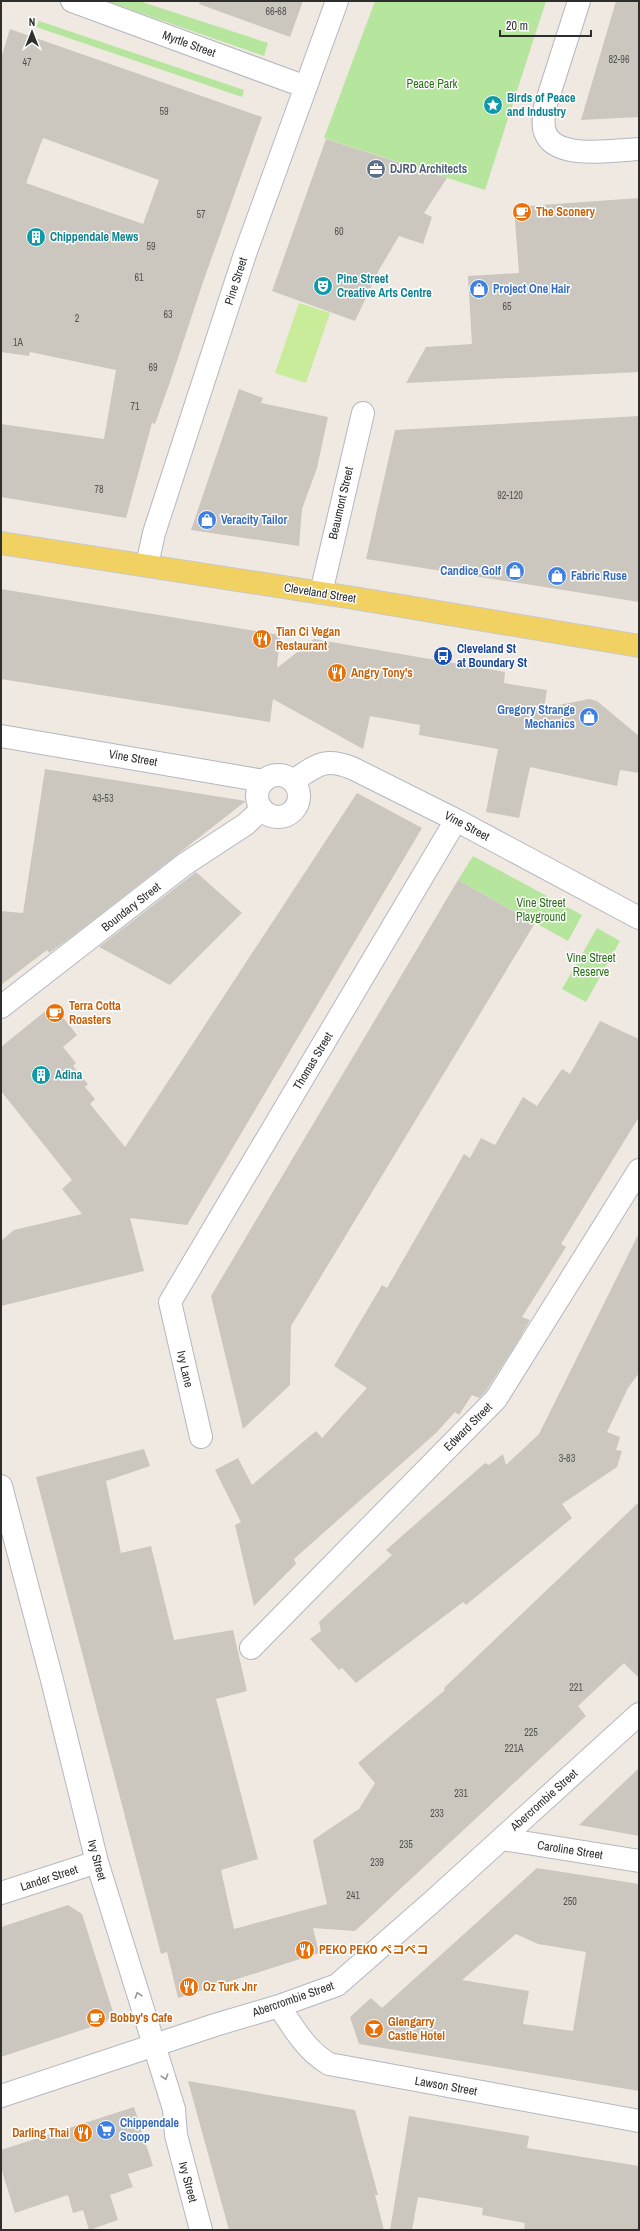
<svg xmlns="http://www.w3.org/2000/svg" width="640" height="2231" font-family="'Archivo Narrow','Noto Sans JP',sans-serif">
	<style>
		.green { fill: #b6e59e }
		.pitch { fill: #c9ec9a }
		.building { fill: #cbc7bf; fill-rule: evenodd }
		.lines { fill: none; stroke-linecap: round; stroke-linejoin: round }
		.street-casing { stroke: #b4b7c1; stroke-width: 24 }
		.secondary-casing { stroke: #b4b7c1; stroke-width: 24 }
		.primary-casing { stroke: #c9c9c9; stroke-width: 24 }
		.street { stroke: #fff; stroke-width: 22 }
		.secondary { stroke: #fff; stroke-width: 22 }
		.primary { stroke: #f2d163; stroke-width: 22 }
		.oneway { stroke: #969696 }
		.labels { text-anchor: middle; stroke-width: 3; stroke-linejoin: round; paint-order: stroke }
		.number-label { font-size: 10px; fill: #555452 }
		.street-label { font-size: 12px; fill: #2e2e2e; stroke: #fff }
		.park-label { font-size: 12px; fill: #2c6e1b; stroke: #fff }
		.culture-label { font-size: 12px; font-weight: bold; fill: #0d838f; stroke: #fff; text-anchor: start }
		.service-label { font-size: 12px; font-weight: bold; fill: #4e5e75; stroke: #fff; text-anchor: start }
		.food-label { font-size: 12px; font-weight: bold; fill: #c56008; stroke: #fff; text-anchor: start }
		.shop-label { font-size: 12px; font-weight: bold; fill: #366cbe; stroke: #fff; text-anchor: start }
		.transit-label { font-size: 12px; font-weight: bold; fill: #164399; stroke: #fff; text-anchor: start }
	</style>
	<rect width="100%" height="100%" fill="#efe9e1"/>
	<!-- green -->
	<path class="green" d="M106,1H139L268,43L264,56Z
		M375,1H546L485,190L324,138Z
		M39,21L244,90L242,97L36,27Z
		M473,856L582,915L568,941L458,880Z
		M597,928L620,941L586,1002L562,989Z"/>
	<!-- pitch -->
	<path class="pitch" d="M299,303L330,313L306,383L275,373Z"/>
	<!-- building -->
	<path class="building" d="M200,1H303L290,37L199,4Z
		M616,1H639V117L581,120Z
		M10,29L262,117L203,282L170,382L155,424L152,423L126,518L1,497V424L104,439L116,370L30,352L29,356L1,352V58ZM43,138L159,180L143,224L26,183Z
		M326,139L447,178L424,213L432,217L423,244L399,236L379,270L355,321L272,291Z
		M639,198V372L406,383L426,347L472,344L468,276L519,273L514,207Z
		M239,389L263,398L261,403L328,417L317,468L302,509L299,546L191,530Z
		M639,416V602L366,559L395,430Z
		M1,589L280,635L277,668L314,639L505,672L504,683L547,690L544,708L589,699L597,701L639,736V773L620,770L617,786L530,767L519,818L486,812L498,749L419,735L420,725L370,716L363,749L273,699L270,722L1,679Z
		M45,769L246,801L75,934L49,953L47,950L1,985V911L23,913Z
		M357,793L422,828L187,1225L130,1218L144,1271L1,1306V1241L14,1230L82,1214L62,1189L72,1180L1,1091V1047L53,1005L77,1035L63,1047L76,1063L73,1066L88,1084L85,1087L95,1099L90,1104L125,1147Z
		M196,872L242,913L170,985L99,947Z
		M458,880L535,923L291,1326L290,1385L243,1429L211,1296Z
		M600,1021L639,1039V1117L561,1244L566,1247L522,1317L530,1320L518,1341L486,1391L479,1398L472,1395L459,1415L455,1412L436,1433L294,1559L296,1564L254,1606L235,1525L241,1522L215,1470L238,1458L252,1485L316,1431L322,1438L367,1388L334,1366L382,1285L387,1288L464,1154L470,1158L481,1138L495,1145L523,1097L537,1106L562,1069L570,1074Z
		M639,1233V1373L628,1388L607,1432L620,1437L616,1450L622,1451L617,1467L562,1504L572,1518L466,1605L463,1602L356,1683L342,1668L339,1670L310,1639L321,1631L319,1622L392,1555L386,1550L485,1463L489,1465L503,1454L506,1465L539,1434Z
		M144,1449L150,1466L106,1481L121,1553L151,1546L174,1640L233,1630L247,1691L216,1699L258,1859L221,1870L234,1929L327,1904L313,1840L359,1809L375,1783L358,1763L445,1690L444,1688L639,1502V1678L624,1663L578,1706L586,1716L355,1931L313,1928L319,1953L178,1998L167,1952L161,1954L36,1477Z
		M639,1768V1836L579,1825Z
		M537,1868L639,1884V2091L359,2044L350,2017L371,1998L382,2008ZM516,1934L538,1944L586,1952L573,2031L523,2024L529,1991L462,1980Z
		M68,1905L82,1914L113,2012L106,2022L1,2057V1927Z
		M188,2081L355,2110L378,2195H375L384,2230H229Z
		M134,2107L153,2166L128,2174L133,2187L110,2195L118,2220L89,2230L83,2210L73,2213L68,2195L15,2213L1,2168V2150Z
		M409,2116L529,2136L527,2148L639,2166V2230H524L525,2223L482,2215L483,2208L418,2197L412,2230H390Z"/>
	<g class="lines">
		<defs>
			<path id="street" d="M72,1L306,87
				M579,1L545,107C544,115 542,124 545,132C555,161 615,150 639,149
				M147,565L154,533L245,254L337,1
				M321,593L363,413
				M1,736L264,781
				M257 796a21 21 0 1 1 42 0a21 21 0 1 1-42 0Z
				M293,781C317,765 324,757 352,768L456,820L639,918
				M1,1007L185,864L246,824L262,809
				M201,1437L170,1302L456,820
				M1,1486L52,1680L97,1862L174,2109L176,2135L201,2230
				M251,1648L496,1399L639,1170
				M502,1839L639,1861
				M1,1893L97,1862"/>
			<path id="secondary" d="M279,2006C294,2029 306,2050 329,2064L639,2121
				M1,2096L215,2025L279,2006L337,1985L433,1901L639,1714"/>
			<path id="primary" d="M1,543L360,599L639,646"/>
		</defs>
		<!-- street casing -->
		<use href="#street" class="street-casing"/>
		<!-- secondary casing -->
		<use href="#secondary" class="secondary-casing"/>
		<!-- primary casing -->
		<use href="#primary" class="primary-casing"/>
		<!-- street -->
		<use href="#street" class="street"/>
		<!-- secondary -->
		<use href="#secondary" class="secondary"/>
		<!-- primary -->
		<use href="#primary" class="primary"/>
	</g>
	<!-- one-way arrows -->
	<defs><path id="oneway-chevron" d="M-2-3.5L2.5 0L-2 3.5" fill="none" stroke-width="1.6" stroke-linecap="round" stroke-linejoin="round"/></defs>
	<g class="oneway">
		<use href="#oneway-chevron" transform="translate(138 1995) rotate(-107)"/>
		<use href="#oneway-chevron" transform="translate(165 2077) rotate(72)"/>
	</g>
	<!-- icons -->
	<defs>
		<symbol id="sight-disc" viewBox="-11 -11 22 22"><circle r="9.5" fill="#0f9aa8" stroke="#fff"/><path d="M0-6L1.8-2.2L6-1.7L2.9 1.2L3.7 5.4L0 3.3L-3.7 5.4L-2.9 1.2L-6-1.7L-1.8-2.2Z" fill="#fff"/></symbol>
		<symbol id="office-disc" viewBox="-11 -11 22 22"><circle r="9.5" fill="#5c6f8a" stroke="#fff"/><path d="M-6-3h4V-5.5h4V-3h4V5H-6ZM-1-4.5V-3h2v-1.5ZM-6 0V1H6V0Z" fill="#fff"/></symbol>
		<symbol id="cafe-disc" viewBox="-11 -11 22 22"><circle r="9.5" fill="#e8710a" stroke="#fff"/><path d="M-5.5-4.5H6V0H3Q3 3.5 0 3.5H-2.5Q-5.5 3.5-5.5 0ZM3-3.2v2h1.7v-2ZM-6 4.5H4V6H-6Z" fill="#fff"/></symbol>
		<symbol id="building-disc" viewBox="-11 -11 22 22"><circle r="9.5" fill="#0f9aa8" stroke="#fff"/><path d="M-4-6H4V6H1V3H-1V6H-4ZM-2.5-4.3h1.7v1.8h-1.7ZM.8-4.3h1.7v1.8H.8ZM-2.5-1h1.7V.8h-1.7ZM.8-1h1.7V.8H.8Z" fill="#fff"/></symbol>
		<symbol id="theatre-disc" viewBox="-11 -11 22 22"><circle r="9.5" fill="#0f9aa8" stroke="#fff"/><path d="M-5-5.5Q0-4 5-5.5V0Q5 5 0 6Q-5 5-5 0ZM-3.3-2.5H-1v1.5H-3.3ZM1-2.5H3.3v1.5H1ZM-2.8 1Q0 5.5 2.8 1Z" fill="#fff"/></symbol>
		<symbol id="shop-disc" viewBox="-11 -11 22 22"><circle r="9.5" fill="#3f7fe0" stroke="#fff"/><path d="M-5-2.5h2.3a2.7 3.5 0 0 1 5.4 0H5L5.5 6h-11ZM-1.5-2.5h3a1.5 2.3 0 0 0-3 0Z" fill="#fff"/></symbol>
		<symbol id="restaurant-disc" viewBox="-11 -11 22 22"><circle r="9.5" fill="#e8710a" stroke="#fff"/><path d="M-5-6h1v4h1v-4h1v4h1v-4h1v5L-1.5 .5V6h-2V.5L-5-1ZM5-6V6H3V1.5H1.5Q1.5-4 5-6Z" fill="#fff"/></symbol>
		<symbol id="bus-disc" viewBox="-11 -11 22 22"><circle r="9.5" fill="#1a4fb4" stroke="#fff"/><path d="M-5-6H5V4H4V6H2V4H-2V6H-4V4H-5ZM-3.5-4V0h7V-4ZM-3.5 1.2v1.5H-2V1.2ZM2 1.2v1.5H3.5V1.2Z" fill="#fff"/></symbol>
		<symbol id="bar-disc" viewBox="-11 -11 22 22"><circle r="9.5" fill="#e8710a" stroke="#fff"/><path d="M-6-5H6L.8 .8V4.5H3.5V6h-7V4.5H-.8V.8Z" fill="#fff"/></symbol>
		<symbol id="supermarket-disc" viewBox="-11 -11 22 22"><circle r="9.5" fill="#3f7fe0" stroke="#fff"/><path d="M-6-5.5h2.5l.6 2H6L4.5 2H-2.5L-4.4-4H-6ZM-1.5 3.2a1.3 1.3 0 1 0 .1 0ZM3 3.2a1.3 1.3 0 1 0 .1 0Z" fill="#fff"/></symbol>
	</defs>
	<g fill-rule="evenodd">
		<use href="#sight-disc" x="482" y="94" width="22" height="22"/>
		<use href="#office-disc" x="365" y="158" width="22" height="22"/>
		<use href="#cafe-disc" x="511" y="201" width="22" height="22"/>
		<use href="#building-disc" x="25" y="226" width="22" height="22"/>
		<use href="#theatre-disc" x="312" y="275" width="22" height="22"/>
		<use href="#shop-disc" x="468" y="278" width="22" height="22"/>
		<use href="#shop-disc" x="196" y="509" width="22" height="22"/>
		<use href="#shop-disc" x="504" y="560" width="22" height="22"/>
		<use href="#shop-disc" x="546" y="565" width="22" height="22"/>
		<use href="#restaurant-disc" x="251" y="628" width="22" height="22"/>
		<use href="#bus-disc" x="432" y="645" width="22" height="22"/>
		<use href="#restaurant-disc" x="326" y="662" width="22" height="22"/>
		<use href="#shop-disc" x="578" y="706" width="22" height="22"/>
		<use href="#cafe-disc" x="44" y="1002" width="22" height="22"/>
		<use href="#building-disc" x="30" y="1064" width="22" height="22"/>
		<use href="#restaurant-disc" x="294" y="1939" width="22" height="22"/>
		<use href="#restaurant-disc" x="178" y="1976" width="22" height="22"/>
		<use href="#cafe-disc" x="85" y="2007" width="22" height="22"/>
		<use href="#bar-disc" x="363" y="2018" width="22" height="22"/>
		<use href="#supermarket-disc" x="95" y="2119" width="22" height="22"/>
		<use href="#restaurant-disc" x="72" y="2122" width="22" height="22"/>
	</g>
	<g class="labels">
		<!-- number labels -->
		<g class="number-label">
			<text x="276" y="15">66-68</text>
			<text x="619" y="63">82-96</text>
			<text x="27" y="66">47</text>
			<text x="164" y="115">59</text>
			<text x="201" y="218">57</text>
			<text x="339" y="235">60</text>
			<text x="151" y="250">59</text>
			<text x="139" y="281">61</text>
			<text x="507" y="310">65</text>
			<text x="168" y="318">63</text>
			<text x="77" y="322">2</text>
			<text x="18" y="346">1A</text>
			<text x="153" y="371">69</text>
			<text x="135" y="410">71</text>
			<text x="99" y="493">78</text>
			<text x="510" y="499">92-120</text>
			<text x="103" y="802">43-53</text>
			<text x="567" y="1462">3-83</text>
			<text x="576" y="1691">221</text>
			<text x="531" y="1736">225</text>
			<text x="514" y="1752">221A</text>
			<text x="461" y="1797">231</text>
			<text x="437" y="1817">233</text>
			<text x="406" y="1848">235</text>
			<text x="377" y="1866">239</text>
			<text x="353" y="1899">241</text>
			<text x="570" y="1905">250</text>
		</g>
		<!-- street labels -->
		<g class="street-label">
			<text transform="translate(189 44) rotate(20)" y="4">Myrtle Street</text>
			<text transform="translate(236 281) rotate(-72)" y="4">Pine Street</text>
			<text transform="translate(341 503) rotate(-77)" y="4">Beaumont Street</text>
			<text transform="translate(320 593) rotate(9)" y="4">Cleveland Street</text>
			<text transform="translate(133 758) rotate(10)" y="4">Vine Street</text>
			<text transform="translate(467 826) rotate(28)" y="4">Vine Street</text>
			<text transform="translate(131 907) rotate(-38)" y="4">Boundary Street</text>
			<text transform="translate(313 1061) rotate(-59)" y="4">Thomas Street</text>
			<text transform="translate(185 1369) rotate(77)" y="4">Ivy Lane</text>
			<text transform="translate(468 1427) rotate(-45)" y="4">Edward Street</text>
			<text transform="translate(544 1800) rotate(-42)" y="4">Abercrombie Street</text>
			<text transform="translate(570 1850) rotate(9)" y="4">Caroline Street</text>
			<text transform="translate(97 1860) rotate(75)" y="4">Ivy Street</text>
			<text transform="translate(49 1878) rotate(-18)" y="4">Lander Street</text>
			<text transform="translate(293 1999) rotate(-19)" y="4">Abercrombie Street</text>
			<text transform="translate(446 2086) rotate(10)" y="4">Lawson Street</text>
			<text transform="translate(188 2182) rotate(75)" y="4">Ivy Street</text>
		</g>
		<!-- park labels -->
		<g class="park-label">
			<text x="432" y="88">Peace Park</text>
			<text x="541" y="907">Vine Street<tspan x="541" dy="14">Playground</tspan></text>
			<text x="591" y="962">Vine Street<tspan x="591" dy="14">Reserve</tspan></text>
		</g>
		<!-- culture labels -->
		<g class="culture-label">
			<text x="507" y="102">Birds of Peace<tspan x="507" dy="14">and Industry</tspan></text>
			<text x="50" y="241">Chippendale Mews</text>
			<text x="337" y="283">Pine Street<tspan x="337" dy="14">Creative Arts Centre</tspan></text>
			<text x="55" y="1079">Adina</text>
		</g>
		<!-- service labels -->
		<g class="service-label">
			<text x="390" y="173">DJRD Architects</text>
		</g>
		<!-- food labels -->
		<g class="food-label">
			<text x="536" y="216">The Sconery</text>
			<text x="276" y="636">Tian Ci Vegan<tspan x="276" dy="14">Restaurant</tspan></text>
			<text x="351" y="677">Angry Tony's</text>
			<text x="69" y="1010">Terra Cotta<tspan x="69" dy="14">Roasters</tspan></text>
			<text x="319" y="1954">PEKO PEKO ペコペコ</text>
			<text x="203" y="1991">Oz Turk Jnr</text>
			<text x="110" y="2022">Bobby's Cafe</text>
			<text x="388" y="2026">Glengarry<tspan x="388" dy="14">Castle Hotel</tspan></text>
			<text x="69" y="2137" text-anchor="end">Darling Thai</text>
		</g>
		<!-- shop labels -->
		<g class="shop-label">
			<text x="493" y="293">Project One Hair</text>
			<text x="221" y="524">Veracity Tailor</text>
			<text x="501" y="575" text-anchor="end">Candice Golf</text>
			<text x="571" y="580">Fabric Ruse</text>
			<text x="575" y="714" text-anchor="end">Gregory Strange<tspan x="575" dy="14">Mechanics</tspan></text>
			<text x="120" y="2127">Chippendale<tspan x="120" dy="14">Scoop</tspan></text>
		</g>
		<!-- transit labels -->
		<g class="transit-label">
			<text x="457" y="653">Cleveland St<tspan x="457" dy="14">at Boundary St</tspan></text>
		</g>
	</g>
	<!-- border -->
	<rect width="640" height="2231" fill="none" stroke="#2e2e2e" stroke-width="4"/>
	<!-- north arrow -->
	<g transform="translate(32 32)" stroke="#ffffff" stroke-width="3" paint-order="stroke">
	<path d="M0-3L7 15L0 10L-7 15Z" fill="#2e2e2e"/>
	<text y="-6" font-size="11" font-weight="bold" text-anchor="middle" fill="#2e2e2e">N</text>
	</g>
	<!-- scale -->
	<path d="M500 30v6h91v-6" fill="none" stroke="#2e2e2e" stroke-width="2"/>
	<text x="506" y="30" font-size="12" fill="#2e2e2e" stroke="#ffffff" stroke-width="3" paint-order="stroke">20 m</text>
</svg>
